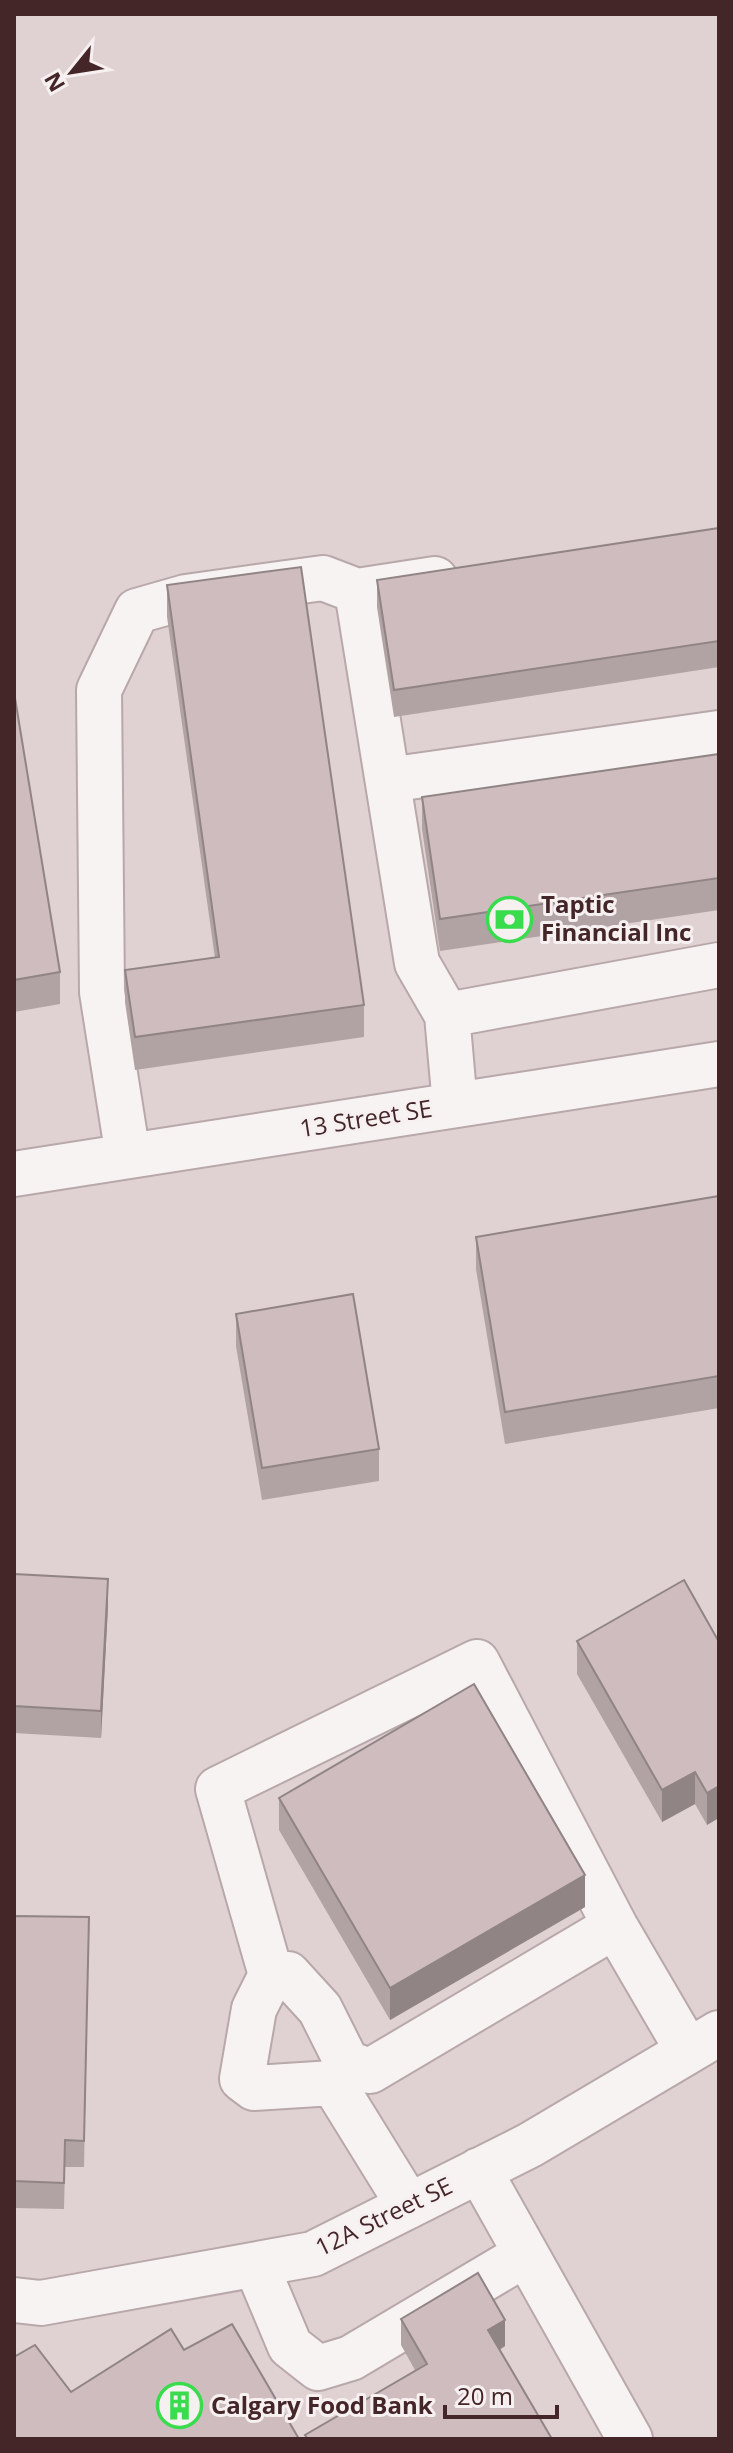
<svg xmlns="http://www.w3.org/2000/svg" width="733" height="2453" font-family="'Open Sans',sans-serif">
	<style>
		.built { fill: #e0d1d3 }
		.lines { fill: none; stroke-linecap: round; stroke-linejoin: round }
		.minor-casing { stroke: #b8a8aa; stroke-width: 48 }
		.minor { stroke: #f8f3f3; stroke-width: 44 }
		.wall { fill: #b1a2a3 }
		.shaded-wall { fill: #908485 }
		.building { fill: #cebcbe; stroke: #908485; stroke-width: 2 }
		.labels { text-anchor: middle; stroke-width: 6; stroke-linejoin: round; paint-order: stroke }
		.poi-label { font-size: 24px; font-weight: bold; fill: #442629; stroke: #f7f0f1; text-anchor: start }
		.street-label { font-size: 24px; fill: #442629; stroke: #f7f0f1 }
	</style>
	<rect width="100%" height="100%" fill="#eae0e1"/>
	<!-- built -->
	<path class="built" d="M14,14H719V2439H14Z"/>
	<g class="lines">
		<defs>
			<path id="minor" d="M435,579L357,591L417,963L447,1015L455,1105
				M388,780L719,733
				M447,1015L719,965
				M128,1156L102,992L99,690L137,611L186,597L323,578L357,591
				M14,1174L719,1064
				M288,1974L320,2009L347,2063L333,2083L254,2088L242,2079L254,2009L271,1975Z
				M271,1975L218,1789L477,1662L615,1926
				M347,2063L370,2071L615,1926L688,2051
				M333,2083L409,2206
				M479,2170L630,2439
				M256,2265L290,2346L318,2368L351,2358L526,2254
				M14,2300L41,2303L313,2254L530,2145L719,2033"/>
		</defs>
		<!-- minor casing -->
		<use href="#minor" class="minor-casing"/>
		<!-- minor -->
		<use href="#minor" class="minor"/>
	</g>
	<!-- wall -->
	<path class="wall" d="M719,528V667L394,717L377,607V580Z
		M167,585L364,1005V1037L135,1070L125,1002V970L215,958L167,617Z
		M14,692L60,972V1004L14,1012Z
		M719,754V910L440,951L422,829V797Z
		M719,1196V1408L505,1444L476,1269V1237Z
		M236,1314L379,1449V1481L262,1500L236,1346Z
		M14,1574L108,1606L101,1738L14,1733Z
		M577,1641L719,1642L707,1825L695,1804L662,1822L577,1674Z
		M279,1798L585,1907L390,2020L279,1830Z
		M14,1916L89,1917L84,2167H65L64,2209L14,2208Z
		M401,2319L505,2346L500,2350L552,2439H305V2435L415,2370L401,2345Z"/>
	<!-- shaded-wall -->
	<path class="shaded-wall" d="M108,1579V1606L101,1738V1711Z
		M695,1772V1804L662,1822V1790Z
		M719,1786V1818L707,1825V1793Z
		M585,1875V1907L390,2020V1988Z
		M505,2320V2346L488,2356V2330Z"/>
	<!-- building -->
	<path class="building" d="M719,528V641L394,690L377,580Z
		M301,567L364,1005L135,1037L125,970L219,957L167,585Z
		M14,692L60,972L14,980Z
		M719,754V878L440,919L422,797Z
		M719,1196V1376L505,1412L476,1237Z
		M353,1294L379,1449L262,1468L236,1314Z
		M14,1574L108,1579L101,1711L14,1706Z
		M684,1580L719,1642V1786L707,1793L695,1772L662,1790L577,1641Z
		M474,1684L585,1875L390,1988L279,1798Z
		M14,1916L89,1917L84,2141L65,2140L64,2183L14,2181Z
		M478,2273L505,2320L488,2330L552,2439H308L305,2435L427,2364L401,2319Z
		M232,2324L299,2439H14V2357L35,2345L71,2392L171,2329L184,2350Z"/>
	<!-- icons -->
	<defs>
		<symbol id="bank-ring" viewBox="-11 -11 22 22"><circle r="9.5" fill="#f7f0f1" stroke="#38dc4d" stroke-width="1.5"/><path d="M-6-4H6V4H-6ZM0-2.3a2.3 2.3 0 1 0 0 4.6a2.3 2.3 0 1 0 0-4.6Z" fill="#38dc4d"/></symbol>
		<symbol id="building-ring" viewBox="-11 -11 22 22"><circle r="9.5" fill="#f7f0f1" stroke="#38dc4d" stroke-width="1.5"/><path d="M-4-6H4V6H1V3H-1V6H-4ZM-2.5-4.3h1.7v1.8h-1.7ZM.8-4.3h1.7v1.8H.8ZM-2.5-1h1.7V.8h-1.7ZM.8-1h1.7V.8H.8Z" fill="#38dc4d"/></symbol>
	</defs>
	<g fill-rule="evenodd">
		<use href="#bank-ring" x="484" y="894" width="51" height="51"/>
		<use href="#building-ring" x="154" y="2380" width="51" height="51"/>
	</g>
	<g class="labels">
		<!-- poi labels -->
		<g class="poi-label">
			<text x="541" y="913">Taptic<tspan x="541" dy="28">Financial Inc</tspan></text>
			<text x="211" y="2414">Calgary Food Bank</text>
		</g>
		<!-- street labels -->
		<g class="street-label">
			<text transform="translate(366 1119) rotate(-9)" y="8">13 Street SE</text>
			<text transform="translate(384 2217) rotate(-26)" y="8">12A Street SE</text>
		</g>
	</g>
	<!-- border -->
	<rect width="733" height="2453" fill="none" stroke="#442629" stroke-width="32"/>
	<!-- north arrow -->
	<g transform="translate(72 72) rotate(240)" stroke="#f7f0f1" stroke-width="6" paint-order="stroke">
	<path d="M0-6L14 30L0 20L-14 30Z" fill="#442629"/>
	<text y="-12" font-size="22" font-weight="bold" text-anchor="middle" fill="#442629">N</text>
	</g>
	<!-- scale -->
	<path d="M445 2405v12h112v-12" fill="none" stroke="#442629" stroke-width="4"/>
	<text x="457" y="2405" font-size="24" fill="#442629" stroke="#f7f0f1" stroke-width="6" paint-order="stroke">20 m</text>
</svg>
